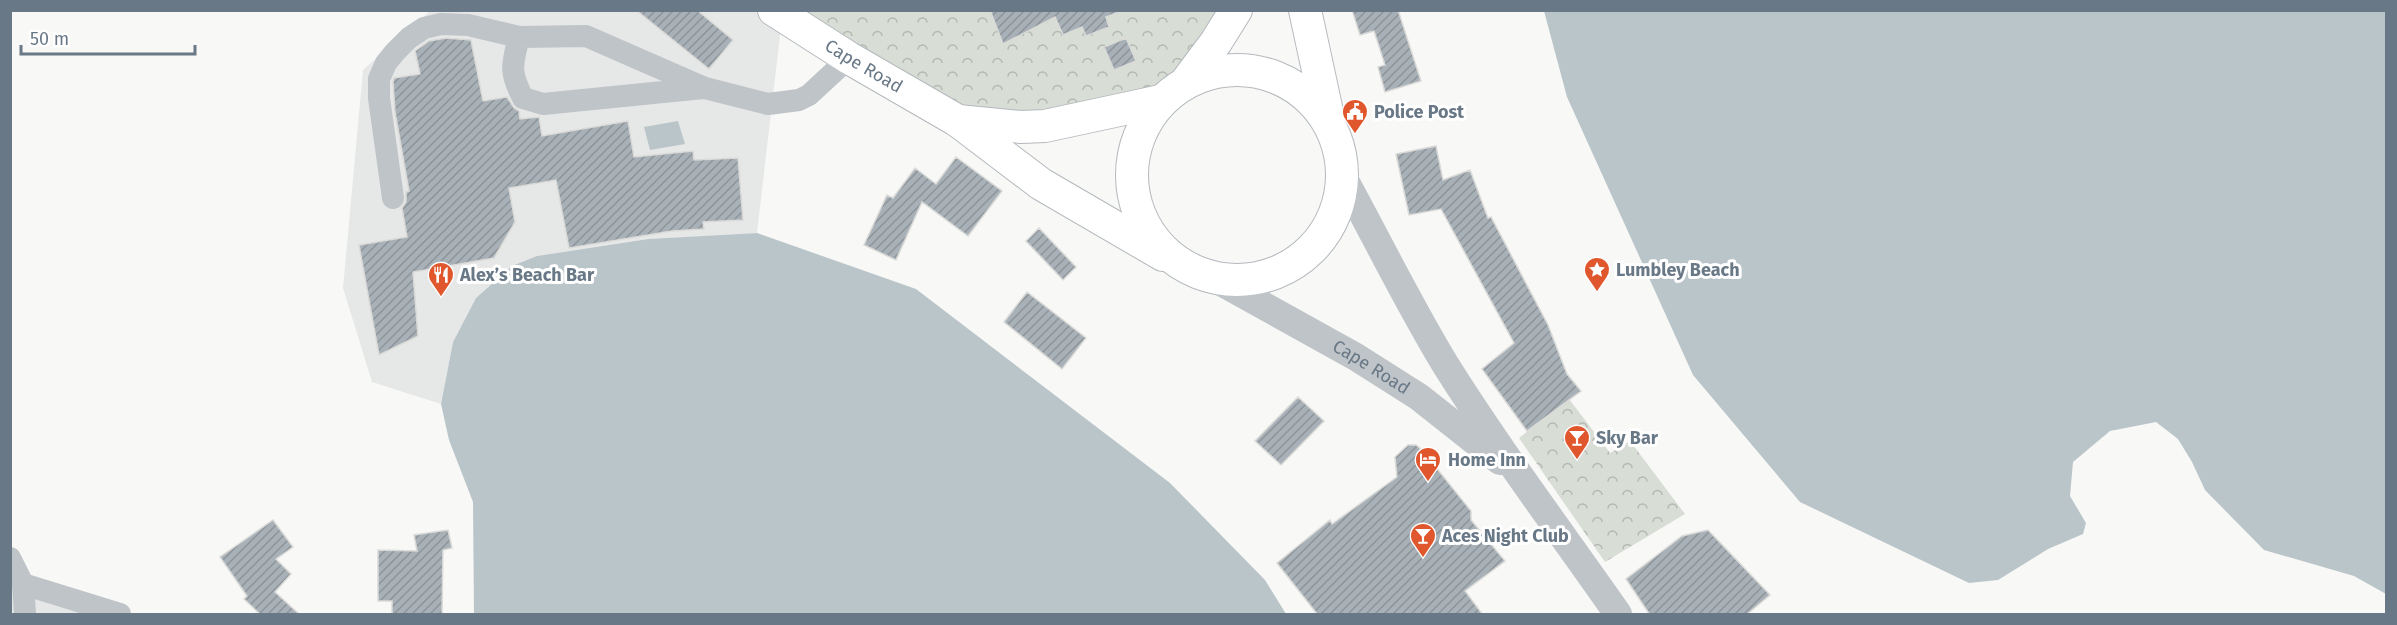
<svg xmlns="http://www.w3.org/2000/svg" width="2397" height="625" font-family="'Fira Sans',sans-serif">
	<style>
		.built { fill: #e6e7e7 }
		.park { fill: url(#park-crowns) }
		.water { fill: #bac5ca }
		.building { fill: url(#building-hatch); stroke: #dadad8; stroke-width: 1.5 }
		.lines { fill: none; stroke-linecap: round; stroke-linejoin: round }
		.secondary-casing { stroke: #b4b9be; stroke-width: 34 }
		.minor { stroke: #bfc4c8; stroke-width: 22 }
		.tertiary { stroke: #bfc4c8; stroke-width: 28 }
		.secondary { stroke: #fff; stroke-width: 32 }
		.labels { text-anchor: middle; stroke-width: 6; stroke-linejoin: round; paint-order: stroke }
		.street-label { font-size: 18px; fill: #687886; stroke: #fff }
		.poi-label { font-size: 18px; font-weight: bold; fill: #687886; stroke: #fff; text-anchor: start }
	</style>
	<defs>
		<pattern id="park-crowns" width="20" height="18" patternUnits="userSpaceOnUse" patternTransform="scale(1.5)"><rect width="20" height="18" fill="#d8ddd5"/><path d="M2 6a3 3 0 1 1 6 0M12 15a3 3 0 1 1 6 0" fill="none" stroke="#b3b8b2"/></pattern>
		<pattern id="building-hatch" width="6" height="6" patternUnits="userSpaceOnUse" patternTransform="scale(1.5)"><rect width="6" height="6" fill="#a8b1b7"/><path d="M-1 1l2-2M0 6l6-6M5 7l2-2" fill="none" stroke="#8d959a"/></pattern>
	</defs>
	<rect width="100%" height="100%" fill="#f8f8f6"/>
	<!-- built -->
	<path class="built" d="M774,10L782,18L757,233L648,239L537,256L512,266L476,298L453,342L441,404L372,382L343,288L363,70L430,11Z
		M10,558L23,584L120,614H11Z"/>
	<!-- park -->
	<path class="park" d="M792,11H1234L1165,90L1035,121L926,96Z
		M1569,399L1610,453L1630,441L1685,514L1605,562L1519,438Z"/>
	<!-- water -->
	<path class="water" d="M1544,11H2386V594L2354,576L2264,550L2205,490L2192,462L2178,439L2156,422L2110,431L2073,462L2070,496L2086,523L2083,534L2048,549L1998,580L1969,583L1800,502L1693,375L1567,97Z
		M678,121L685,144L650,150L644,127Z
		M757,233L916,289L1170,483L1265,580L1286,614H474L473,502L449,440L441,404L453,342L476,298L512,266L537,256L648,239Z"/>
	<!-- building -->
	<path class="building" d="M636,10H697L733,40L709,69Z
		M990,10H1122V11L1106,17L1109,27L1086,36L1082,27L1063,35L1055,17L1003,44Z
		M1352,10H1398L1421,81L1385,92L1378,67L1385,65L1374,31L1360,35Z
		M446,38L471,40L483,101L507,97L514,108L519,111L520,119L539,117L542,136L628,121L634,157L693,151L694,160L738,158L743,220L703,222L704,229L672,231L569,248L556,180L509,188L515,222L494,258L413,272L418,336L379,355L359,245L407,237L402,208L406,202V192L409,191L395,112L393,82L394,78L420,74L415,51L429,41Z
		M1126,38L1136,61L1114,70L1104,47Z
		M1436,146L1443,180L1470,170L1488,218L1491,217L1548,325L1567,374L1581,391L1527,431L1482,369L1514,343L1441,209L1409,215L1396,154Z
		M956,157L1002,191L968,236L922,202L896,260L864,245L887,195L893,198L915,168L936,184Z
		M1039,228L1076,267L1063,280L1026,241Z
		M1027,292L1086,338L1062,369L1004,322Z
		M1298,397L1324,421L1281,465L1255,441Z
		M1408,445H1416L1422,450L1471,511V520L1505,561L1465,591L1483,615H1318L1277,563L1330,520L1332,524L1397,477L1395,457Z
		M273,520L293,547L276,559L291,574L275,592L300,615H261L244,599L247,596L220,557Z
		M448,530L452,548L443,550L442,615H392V601H378V550L417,551L414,535Z
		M1708,530L1770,595L1746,615H1650L1626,579L1682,536Z"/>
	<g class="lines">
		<defs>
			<g id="secondary">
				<path id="s2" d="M774,10L849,58L958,121L1041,184L1163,255"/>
				<path d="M1305,10L1329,121"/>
				<circle cx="1237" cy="175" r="105"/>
				<path d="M1186,82L1216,42L1236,10"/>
				<path d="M958,121L1021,127L1045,126L1161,101"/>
			</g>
		</defs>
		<!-- secondary casing -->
		<use href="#secondary" class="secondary-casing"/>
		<!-- minor -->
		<path class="minor" d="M519,37C512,65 509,71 523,98L543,104L703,88
			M393,198L379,98V79L386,63L395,52L409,38L424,28L441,24L468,25L519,37L586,36L705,88L768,104L799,100L809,95L849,58
			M10,558L23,584L120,614
			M23,584L25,614"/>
		<!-- tertiary -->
		<g class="tertiary">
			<path d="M1343,177C1377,239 1408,303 1445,364C1499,450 1560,531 1618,614"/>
			<path id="s1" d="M1212,277L1356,357L1419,397L1500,461"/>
		</g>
		<!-- secondary -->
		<use href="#secondary" class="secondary"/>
	</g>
	<!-- icons -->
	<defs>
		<symbol id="civic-pin" viewBox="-11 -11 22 30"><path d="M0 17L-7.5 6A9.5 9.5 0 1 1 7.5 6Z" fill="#e1572d" stroke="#fff"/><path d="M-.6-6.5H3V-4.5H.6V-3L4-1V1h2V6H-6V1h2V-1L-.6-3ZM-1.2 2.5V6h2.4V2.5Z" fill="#fff"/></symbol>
		<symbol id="sight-pin" viewBox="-11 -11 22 30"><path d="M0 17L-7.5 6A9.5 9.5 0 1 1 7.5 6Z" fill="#e1572d" stroke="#fff"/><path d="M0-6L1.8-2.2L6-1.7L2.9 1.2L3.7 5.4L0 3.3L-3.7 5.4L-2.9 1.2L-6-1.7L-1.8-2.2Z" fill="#fff"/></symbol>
		<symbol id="restaurant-pin" viewBox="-11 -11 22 30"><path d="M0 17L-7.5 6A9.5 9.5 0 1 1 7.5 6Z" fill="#e1572d" stroke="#fff"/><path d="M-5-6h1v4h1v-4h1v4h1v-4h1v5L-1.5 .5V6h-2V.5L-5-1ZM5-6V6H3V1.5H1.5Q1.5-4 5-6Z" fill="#fff"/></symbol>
		<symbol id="bar-pin" viewBox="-11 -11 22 30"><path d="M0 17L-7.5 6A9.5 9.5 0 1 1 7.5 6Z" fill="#e1572d" stroke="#fff"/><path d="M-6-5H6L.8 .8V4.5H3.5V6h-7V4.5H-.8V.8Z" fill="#fff"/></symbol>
		<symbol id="hotel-pin" viewBox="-11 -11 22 30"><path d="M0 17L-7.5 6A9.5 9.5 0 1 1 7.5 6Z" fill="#e1572d" stroke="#fff"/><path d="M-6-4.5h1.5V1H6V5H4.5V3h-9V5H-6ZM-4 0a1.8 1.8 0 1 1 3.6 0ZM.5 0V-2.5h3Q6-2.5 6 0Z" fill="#fff"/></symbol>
	</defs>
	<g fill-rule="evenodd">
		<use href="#civic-pin" x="1340" y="97" width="30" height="40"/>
		<use href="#sight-pin" x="1582" y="255" width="30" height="40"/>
		<use href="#restaurant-pin" x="426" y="260" width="30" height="40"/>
		<use href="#bar-pin" x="1562" y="423" width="30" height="40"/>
		<use href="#hotel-pin" x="1413" y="445" width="30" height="40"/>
		<use href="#bar-pin" x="1408" y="521" width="30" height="40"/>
	</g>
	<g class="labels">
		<!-- street labels -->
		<g class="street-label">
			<text dy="6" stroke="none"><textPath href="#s2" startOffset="106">Cape Road</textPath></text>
			<text dy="6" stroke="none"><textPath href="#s1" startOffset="183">Cape Road</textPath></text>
		</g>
		<!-- poi labels -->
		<g class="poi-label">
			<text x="1374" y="118">Police Post</text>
			<text x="1616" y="276">Lumbley Beach</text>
			<text x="460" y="281">Alex’s Beach Bar</text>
			<text x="1596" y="444">Sky Bar</text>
			<text x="1448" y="466">Home Inn</text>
			<text x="1442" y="542">Aces Night Club</text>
		</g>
	</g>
	<!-- border -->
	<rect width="2397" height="625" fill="none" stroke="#687886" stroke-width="24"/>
	<!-- scale -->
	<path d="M21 45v9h174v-9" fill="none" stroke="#687886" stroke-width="3"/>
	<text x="30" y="45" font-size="18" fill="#687886" stroke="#ffffff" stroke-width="4.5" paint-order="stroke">50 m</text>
</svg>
